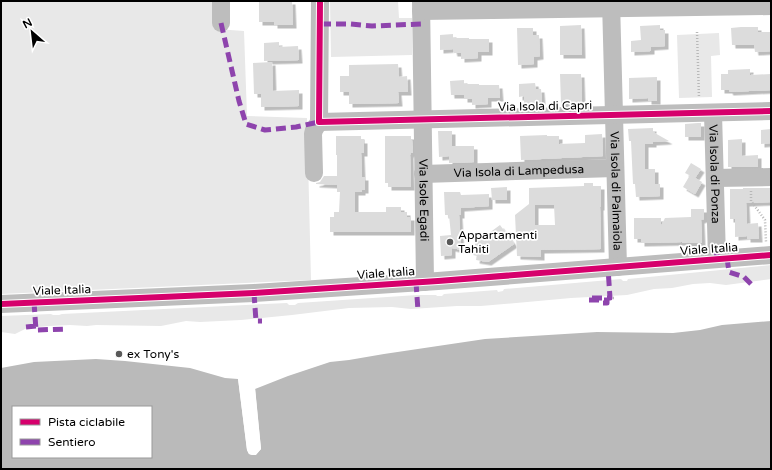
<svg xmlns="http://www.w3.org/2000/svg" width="772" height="470" font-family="'Varela Round',sans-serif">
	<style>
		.green { fill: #e8e8e8 }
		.water { fill: #bababa; fill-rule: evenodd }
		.pier { fill: #fff }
		.building { fill: #dcdcdc; fill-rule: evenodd; filter: url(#shadow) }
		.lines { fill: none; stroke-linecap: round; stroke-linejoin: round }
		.path { stroke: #b8b8b8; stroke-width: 2.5; stroke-dasharray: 1 2; stroke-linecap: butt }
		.minor { stroke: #bdbdbd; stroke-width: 18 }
		.quiet { stroke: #8e44ad; stroke-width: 5; stroke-dasharray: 10 5; stroke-linecap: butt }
		.cycleway-casing { stroke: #fff; stroke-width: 8 }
		.cycleway { stroke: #d6006c; stroke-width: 6 }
		.poi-dot { fill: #595959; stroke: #fff; stroke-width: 1.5 }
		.labels { text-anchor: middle; stroke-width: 3.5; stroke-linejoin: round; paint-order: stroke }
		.street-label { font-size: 12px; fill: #000; stroke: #fff }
		.poi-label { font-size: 12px; fill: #000; stroke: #fff; text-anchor: start }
	</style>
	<defs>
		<filter id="shadow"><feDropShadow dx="3.5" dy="3.5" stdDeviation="0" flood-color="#0004"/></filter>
	</defs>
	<rect width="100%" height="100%" fill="#fff"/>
	<!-- green -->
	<path class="green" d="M1,1H216V29L244,31L247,116L307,118L311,280L1,294Z
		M330,1H398L399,18H412V55L331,57Z
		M719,33L720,55L711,56L712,97L679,98L677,35Z
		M771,265V279L726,285L710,283L693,284L672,288L654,289L627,295L571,298L504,304L481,306H457L411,309L392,307L349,308L292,315L241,320L200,322L186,321L161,326L96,325L87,326L70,325L49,326L27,328L15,334L1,332V316L51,314L53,315H59L62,314L287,303L289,305H295L298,303L417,295H436L437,296H442L444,294L497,290L498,292L503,291L504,289L621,279L623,281H627L628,279Z"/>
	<!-- water -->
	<path class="water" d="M771,321V469H1V368L34,362L96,359L125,361L190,368L225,378L238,379L247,450L249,454L253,455L256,454L261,449L255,389L288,376L330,362L349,360L384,354L485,339L597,332L673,333L700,330L722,325ZM13,407H151V457H13Z"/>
	<!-- pier -->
	<path class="pier" d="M238,378L240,379L249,449L251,452L253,453H256L259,448L253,390L255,387L261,449L256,455H252L249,454L247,450Z"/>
	<!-- building -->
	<path class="building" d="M280,1H292L293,25H274V22H259V2H280Z
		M581,25L582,55H560V26Z
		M660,25V30H665V46L651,47V51L631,52V41L641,40L640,26Z
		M741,27H758V32H771V51L755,52L754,45H732L731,28Z
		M517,28H533V35H539L540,56L534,57V64L518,65Z
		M453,34V38H469V39H489V52H478V58L461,59V53H454L453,49L440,50V35Z
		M279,42V47L298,46L299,60L264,61V43Z
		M272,62L273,91L299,90V106L261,107V94H254L253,63Z
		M398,64L399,77L407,76L408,92H398L399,103L349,104V92H340V76H349V65Z
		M750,69V75L771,74V90L730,92L729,90H721V74H728V70Z
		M560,74H581L582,103L561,104Z
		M657,77V101H648V98L629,99V78Z
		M464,80V84H479V85H499L500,98H488V104L472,105V99H464V95H451L450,81Z
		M535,83L536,89H541L542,102L524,103V96L519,97V84Z
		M698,123H701V137H685V124Z
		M653,128V132L669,141L653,142V144H645V169H655V184H660V196L636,197L635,184H633L631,141H629L628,129Z
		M771,129V143L761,144V130Z
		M438,131H452V146H474V162L449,163V156L439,157Z
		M602,134L603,156L521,160L520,136L547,135V136H559V144L585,143V135Z
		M336,136H361V140H364V153H361L362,177H365V190H362V192H355V212H386V207H401V212H407V217H411V232H330V217H334V212H339L340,192H337V185L316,184V183L320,182L324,176H337V155H336Z
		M385,136H411V140H412L413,153H411L410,155L411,187H388V183H385Z
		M742,139V156L758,155V167H728V140Z
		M691,163L701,169L695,178L702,182L695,194L683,187L690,175L693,177L685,173Z
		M584,183H593V186H601V207H600L601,249L541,250V257L517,256L515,215L529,204V188L584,186ZM535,205H554L555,225H535Z
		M507,187V200H492L491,188Z
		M743,188H771V202L746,203L747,224L758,223L759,239H747V236L735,237V219H730V189H743Z
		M444,192H460L461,195L489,194V206L461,208V215H459L461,250L452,248V255L441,256L440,236L451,235L449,215H445Z
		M691,209H704V219L701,220L702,243H682V242L641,243V239H634V218H661V226L665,218L691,217Z
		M500,225L514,244L488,262L476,260L477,256L473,255L477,234L485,236Z"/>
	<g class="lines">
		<!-- path -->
		<path class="path" d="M697,32L699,98
			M751,191V201L765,220L766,242
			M610,298H615"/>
		<!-- minor -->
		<g class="minor">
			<path d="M221,1V23"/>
			<path id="s1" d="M421,1L425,282"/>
			<path id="s2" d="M611,1L618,267"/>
			<path d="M421,11L771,6"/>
			<path id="s3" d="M713,113L717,259"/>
			<path d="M319,122L771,111"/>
			<path d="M314,173L313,134L314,130L319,122L320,1"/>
			<path id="s4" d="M423,174L615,168"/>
			<path d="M715,178L771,177"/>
			<path d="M1,304L254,293L438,281L771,255"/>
		</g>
		<!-- quiet -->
		<path class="quiet" d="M221,23L239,101L246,124L265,130L296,127L319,122
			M321,24H350L372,26L421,24
			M716,246L717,259
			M727,258L729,272L744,277L751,284
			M416,282L418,311
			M254,293L256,321H262
			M34,302L36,330L67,329
			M603,303H607V300H589V298H610L608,268
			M26,327L36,326"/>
		<defs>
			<path id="cycleway" d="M320,1L319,122L771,111
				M1,304L254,293L438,281L771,255"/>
		</defs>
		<!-- cycleway casing -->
		<use href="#cycleway" class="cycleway-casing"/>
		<!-- cycleway -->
		<use href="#cycleway" class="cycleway"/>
	</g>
	<!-- markers -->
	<g class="poi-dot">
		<circle cx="450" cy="242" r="4"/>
		<circle cx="119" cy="354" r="4"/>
	</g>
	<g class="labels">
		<!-- street labels -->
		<g class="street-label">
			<text transform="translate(545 106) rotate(-1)" y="4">Via Isola di Capri</text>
			<text dy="4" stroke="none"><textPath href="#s4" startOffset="96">Via Isola di Lampedusa</textPath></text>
			<text dy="4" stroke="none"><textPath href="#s3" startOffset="61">Via Isola di Ponza</textPath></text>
			<text dy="4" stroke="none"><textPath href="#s2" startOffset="190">Via Isola di Palmaiola</textPath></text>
			<text dy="4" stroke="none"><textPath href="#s1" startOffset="199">Via Isole Egadi</textPath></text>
			<text transform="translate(709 249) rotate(-4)" y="4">Viale Italia</text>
			<text transform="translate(386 273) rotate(-4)" y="4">Viale Italia</text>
			<text transform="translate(62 290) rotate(-2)" y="4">Viale Italia</text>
		</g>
		<!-- poi labels -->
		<g class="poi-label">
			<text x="458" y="239">Appartamenti<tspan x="458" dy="14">Tahiti</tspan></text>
			<text x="127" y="358">ex Tony's</text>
		</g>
	</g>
	<!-- border -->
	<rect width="772" height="470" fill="none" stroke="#000000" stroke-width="4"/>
	<!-- legend -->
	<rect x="12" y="406" width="140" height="52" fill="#ffffff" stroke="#999999"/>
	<rect x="20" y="419" width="20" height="6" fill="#d6006c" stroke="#999999"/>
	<text x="48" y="426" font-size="12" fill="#000000">Pista ciclabile</text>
	<rect x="20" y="439" width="20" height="6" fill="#8e44ad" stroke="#999999"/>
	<text x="48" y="446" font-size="12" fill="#000000">Sentiero</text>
	<!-- north arrow -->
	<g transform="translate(32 32) rotate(332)" stroke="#ffffff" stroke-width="3" paint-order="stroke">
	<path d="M0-3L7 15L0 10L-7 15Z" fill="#000000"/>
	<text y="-6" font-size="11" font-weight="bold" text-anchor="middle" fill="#000000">N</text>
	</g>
</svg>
